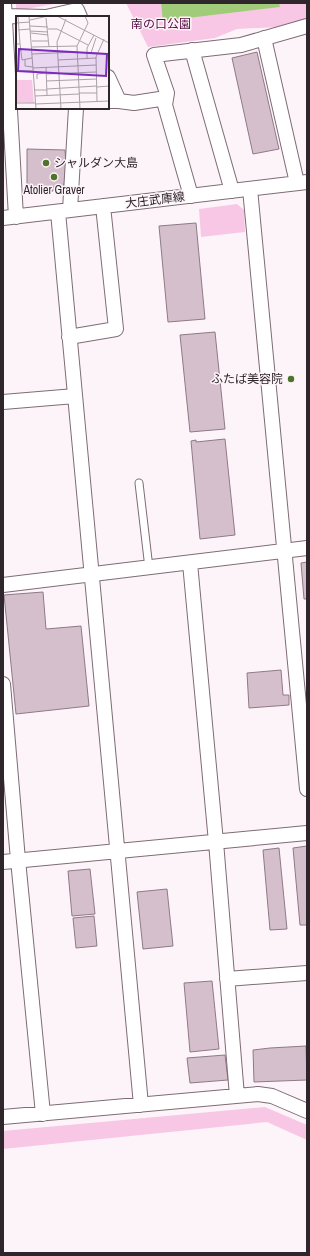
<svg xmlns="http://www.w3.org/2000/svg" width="310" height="1256" font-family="'Archivo Narrow','Noto Sans JP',sans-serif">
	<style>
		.green { fill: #f8c7e5 }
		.water { fill: #a0cc7a }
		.building { fill: #d5bfcc; stroke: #8e7a86 }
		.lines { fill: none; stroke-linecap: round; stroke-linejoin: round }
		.lane-casing { stroke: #7e6b76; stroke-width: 9 }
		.street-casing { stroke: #7e6b76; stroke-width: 16 }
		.lane { stroke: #fff; stroke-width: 7 }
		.street { stroke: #fff; stroke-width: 14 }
		.poi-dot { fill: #50732c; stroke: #fdf4f9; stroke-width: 1.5 }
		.labels { text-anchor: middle; stroke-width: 3; stroke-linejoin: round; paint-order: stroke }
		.park-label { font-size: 12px; fill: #530b41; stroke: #fdf4f9 }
		.poi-label { font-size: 12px; fill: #2e262b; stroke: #fdf4f9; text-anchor: start }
		.street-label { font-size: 12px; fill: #2e262b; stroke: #fdf4f9 }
		.inset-road { fill: none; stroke: #aaa2a7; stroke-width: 1 }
		.view { fill: #7b2cbf; fill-opacity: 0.15; stroke: #7b2cbf; stroke-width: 2 }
		.inset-edge { fill: none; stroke: #2e262b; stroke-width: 2 }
	</style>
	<rect width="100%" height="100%" fill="#fdf4f9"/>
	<!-- green -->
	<path class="green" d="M16,3H59L16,11Z
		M126,3H307V19L280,27L237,29L215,38L148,47Z
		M237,204L244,210L245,232L201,237L199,209Z
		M265,1107L307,1125V1140L267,1122L3,1149V1131Z"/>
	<!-- water -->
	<path class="water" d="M161,3H279L280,7L163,21Z"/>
	<!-- building -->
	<path class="building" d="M257,52L279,149L253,154L232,58Z
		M27,149L65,150L67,175L63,187H53V191L45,192V189L27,190Z
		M196,223L205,319L168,322L159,226Z
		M215,332L225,429L190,432L180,335Z
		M225,439L235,535L200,539L191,441L196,440V442Z
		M307,562V599H304L301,563Z
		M43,592L46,629L81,626L89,706L16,714L4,595Z
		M281,670L283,695H289V705L249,708L247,673Z
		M307,846V925H300L293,848Z
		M279,848L287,929L270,930L263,850Z
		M90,869L95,914L72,916L68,871Z
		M167,889L173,946L143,949L137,892Z
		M94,916L97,946L76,948L73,918Z
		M212,981L219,1049L190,1052L184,983Z
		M306,1046L307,1080L254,1082L253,1050L270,1048Z
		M225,1055L228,1080L190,1083L187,1058Z"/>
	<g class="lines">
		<defs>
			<path id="lane" d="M139,483L149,568"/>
			<path id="street" d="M4,3L16,217
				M5,16L46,17L77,10L80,17
				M264,38L297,183
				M192,50L232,191
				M108,77L119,101
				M108,101H119L134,103L166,98
				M250,189L307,789
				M191,196L165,105L167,93L154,55L241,45L307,26
				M70,210L76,108
				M58,212L141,1105
				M3,218L307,182
				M69,337L116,329L103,206
				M3,402L75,396
				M190,563L216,842L237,1096
				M3,585L307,548
				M3,684L18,860L43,1114
				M3,862L307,833
				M227,979L307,973
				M3,1117L258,1094L272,1096L307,1111"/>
		</defs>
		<!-- lane casing -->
		<use href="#lane" class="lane-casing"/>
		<!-- street casing -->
		<use href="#street" class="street-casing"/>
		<!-- lane -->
		<use href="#lane" class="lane"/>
		<!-- street -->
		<use href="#street" class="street"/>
	</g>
	<!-- markers -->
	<g class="poi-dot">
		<circle cx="46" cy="163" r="4"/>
		<circle cx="54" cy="177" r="4"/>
		<circle cx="291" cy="379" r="4"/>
	</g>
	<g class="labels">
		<!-- park labels -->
		<g class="park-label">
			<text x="161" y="28">南の口公園</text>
		</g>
		<!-- poi labels -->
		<g class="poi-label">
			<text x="54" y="167">シャルダン大島</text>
			<text x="54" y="194" text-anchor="middle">Atolier Graver</text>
			<text x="283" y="383" text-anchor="end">ふたば美容院</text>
		</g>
		<!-- street labels -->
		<g class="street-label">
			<text transform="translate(155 200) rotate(-7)" y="4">大庄武庫線</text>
		</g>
	</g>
	<!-- overview -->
	<g transform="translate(16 16)">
		<rect width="93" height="93" fill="#fdf4f9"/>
		<path d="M0,64H16L18,87L0,86Z" fill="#f8c7e5"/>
		<path class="inset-road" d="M2,0L4,28M13,0L20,93M41,0L93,27M30,2L33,31M14,4L32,0M0,7L14,6M14,10L32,11M32,13H41L72,29M2,14L14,13M14,15L32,16M15,17L32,19M80,22L75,37H81M16,25H32M0,28H4L6,44L16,42M16,31L61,30M16,38L61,36M71,43V32L78,19M9,44V50L17,51M42,44L80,42M30,51L31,79M17,52L80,49M0,55H17M30,58L80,56M21,63V58L30,57M30,65L81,63M81,71L93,70M31,73L81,70M18,74H31M63,77H81M19,80L63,78M81,85L80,41L88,23M0,87H19M19,88L93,85M45,93L41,26L50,3M64,93L61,30L72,7L69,0"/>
		<path class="view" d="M3,33L91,38L90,60L2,55Z"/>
		<rect width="93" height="93" class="inset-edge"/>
	</g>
	<!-- border -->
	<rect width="310" height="1256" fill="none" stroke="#2e262b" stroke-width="8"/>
</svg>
